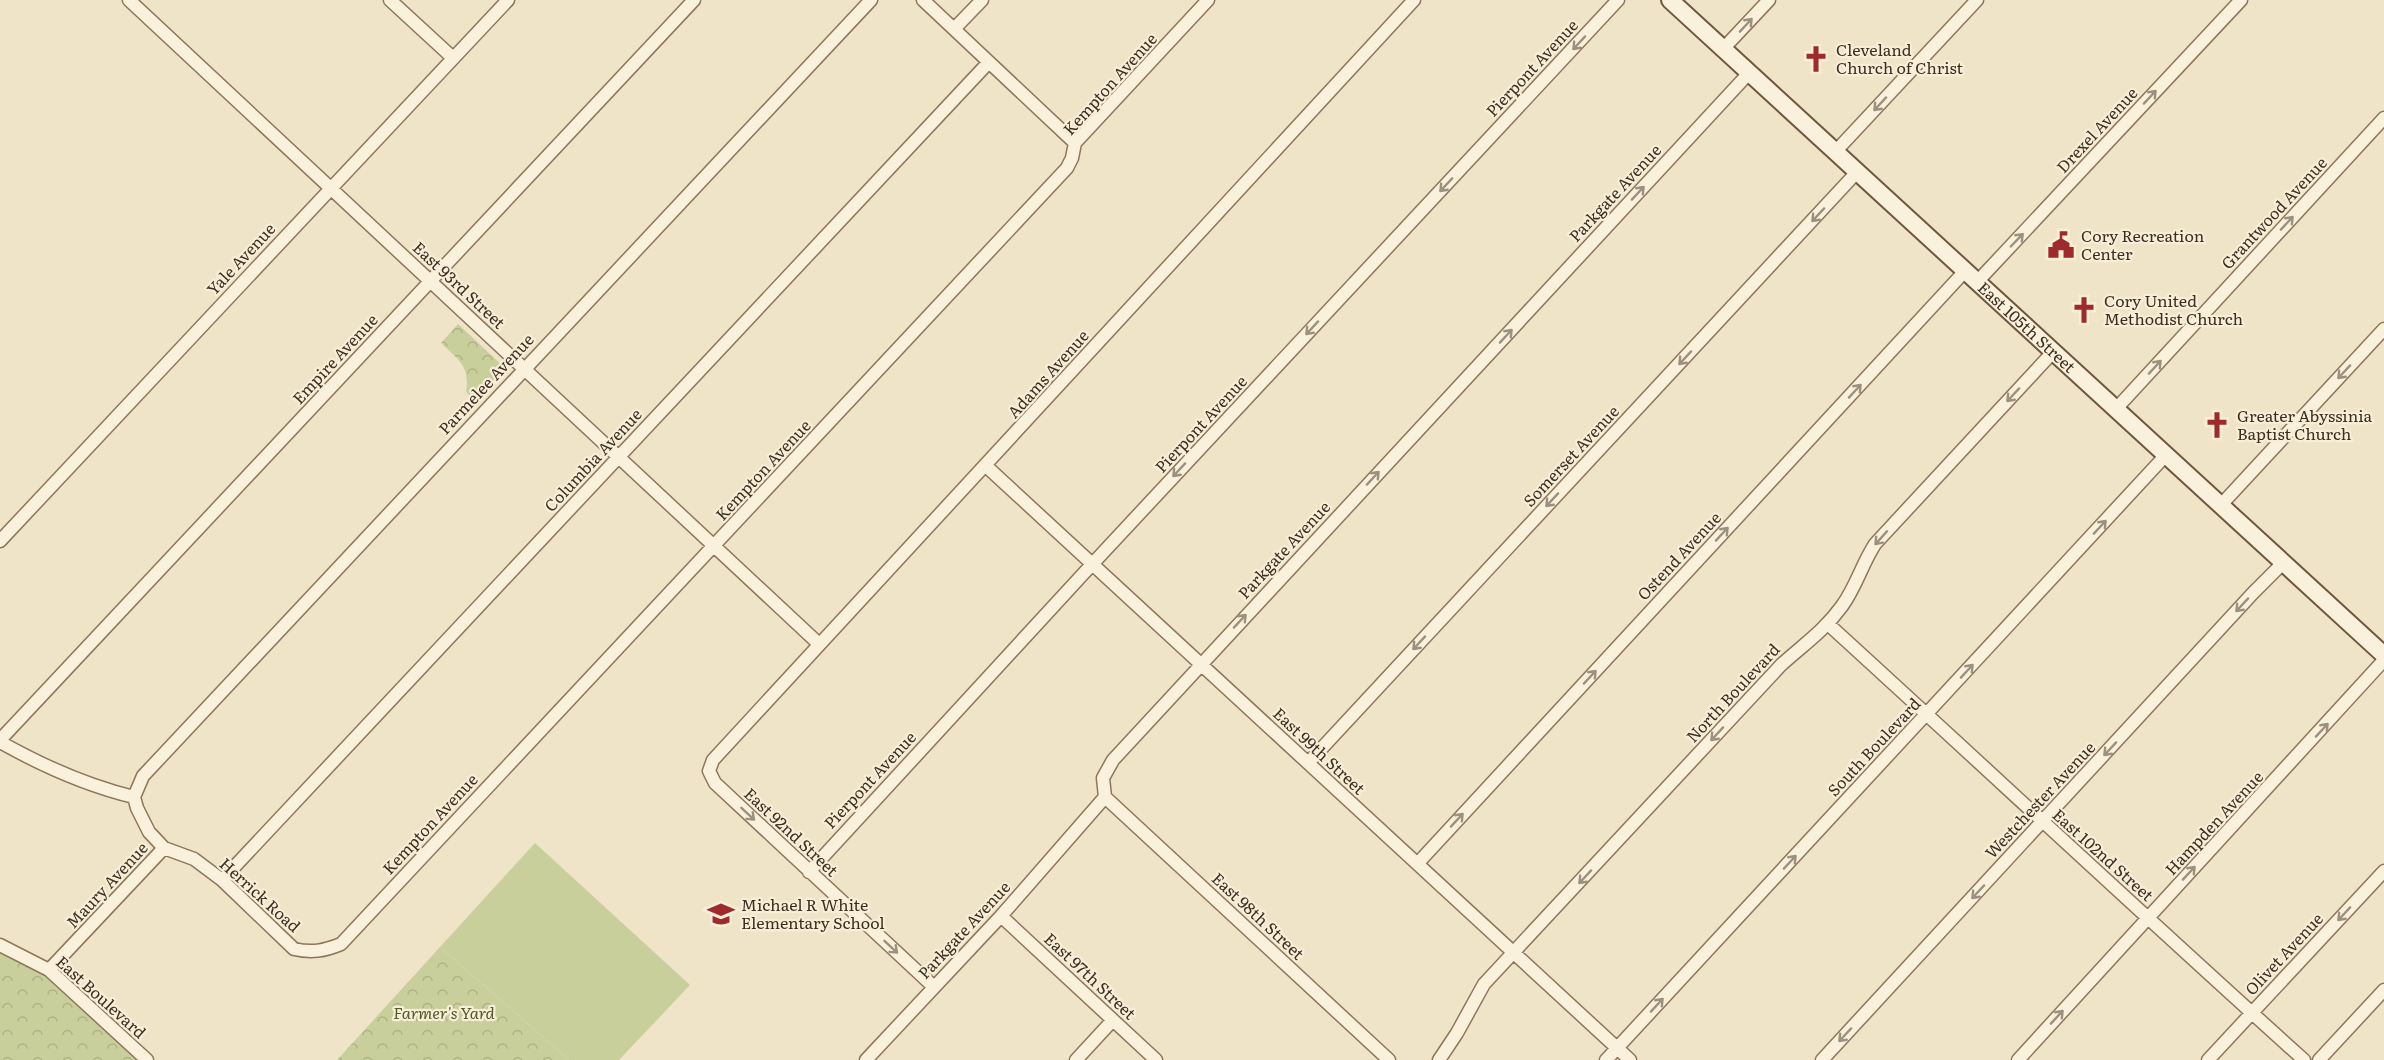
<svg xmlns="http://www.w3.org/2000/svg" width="2384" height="1060" font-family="Literata,serif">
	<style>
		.green { fill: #c9cf9b }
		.park { fill: url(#park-crowns) }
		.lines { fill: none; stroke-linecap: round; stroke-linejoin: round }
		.minor-casing { stroke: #8d765c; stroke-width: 15 }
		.secondary-casing { stroke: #6f573f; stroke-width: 20 }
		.minor { stroke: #faf1dc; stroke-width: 12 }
		.secondary { stroke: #faf1dc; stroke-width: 16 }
		.oneway { stroke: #9c907e }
		.labels { text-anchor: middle; stroke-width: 4.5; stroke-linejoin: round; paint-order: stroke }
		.poi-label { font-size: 16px; fill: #3d2e20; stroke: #f7eed8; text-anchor: start }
		.street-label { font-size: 16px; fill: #3d2e20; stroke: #f7eed8 }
		.park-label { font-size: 16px; font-style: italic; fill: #4d5a26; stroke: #f7eed8 }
	</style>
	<defs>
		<pattern id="park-crowns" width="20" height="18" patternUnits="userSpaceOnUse" patternTransform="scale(1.5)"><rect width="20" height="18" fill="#c9cf9b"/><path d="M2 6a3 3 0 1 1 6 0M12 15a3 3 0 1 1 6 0" fill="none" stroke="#aeb285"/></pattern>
	</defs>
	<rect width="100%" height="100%" fill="#f0e4c8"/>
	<!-- green -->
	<path class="green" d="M535,843L690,985L619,1060H569L440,947Z"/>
	<!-- park -->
	<path class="park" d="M458,324L505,368L475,400L466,392C470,365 459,361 441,343Z
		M0,945L74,994L148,1060H0Z
		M440,947L569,1060H337Z"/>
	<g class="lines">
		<defs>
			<path id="minor" d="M129,0L819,644
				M390,0L453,58
				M923,0L1075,143
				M954,29L982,0
				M1723,49L1769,0
				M1836,151L1977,0
				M1977,282L2241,0
				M2115,410L2384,118
				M986,466L1630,1060
				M2220,506L2384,329
				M0,541L508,0
				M1828,624C1987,769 2144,916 2304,1060
				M0,740L694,0
				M0,742C41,765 88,786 134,797
				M1308,763L1857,172
				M134,797L137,808L149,832L164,848L194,859L222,880L294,949C312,953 324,951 341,944L1067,168L1072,158L1075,143L1208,0
				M134,797L143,776L871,0
				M1105,797L1389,1060
				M1418,863L1965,271
				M809,872L1084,573L1618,0
				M222,880L989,62
				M1001,916L1156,1060
				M0,945L49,970L147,1060
				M49,970L164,848
				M934,987L715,783L709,771L713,760L1414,0
				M866,1060L1001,916L1105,797L1103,778L1113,760L1749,73
				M1076,1060L1113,1020
				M1439,1060L1457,1033L1484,984L1781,665C1803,645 1824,631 1842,606C1856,587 1862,564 1875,544L2053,352
				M1606,1060L2165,456
				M1822,1060L2253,593L2283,563
				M2018,1060L2384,660
				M2208,1060L2384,871
				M2319,1060L2384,990"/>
			<g id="secondary">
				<path id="s1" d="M1670,0L2384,655"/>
			</g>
		</defs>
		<!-- minor casing -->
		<use href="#minor" class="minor-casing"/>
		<!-- secondary casing -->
		<use href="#secondary" class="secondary-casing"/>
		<!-- minor -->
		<use href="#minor" class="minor"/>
		<!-- secondary -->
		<use href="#secondary" class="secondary"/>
	</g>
	<!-- one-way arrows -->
	<defs><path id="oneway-shaft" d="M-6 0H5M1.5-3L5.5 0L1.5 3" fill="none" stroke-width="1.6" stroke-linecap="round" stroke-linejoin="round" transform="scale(1.5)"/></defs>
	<g class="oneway">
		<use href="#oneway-shaft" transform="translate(1746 25) rotate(-47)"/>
		<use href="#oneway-shaft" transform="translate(1579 43) rotate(133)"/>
		<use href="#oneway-shaft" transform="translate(2150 97) rotate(-47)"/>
		<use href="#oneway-shaft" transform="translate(1880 104) rotate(133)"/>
		<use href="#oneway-shaft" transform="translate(1446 185) rotate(133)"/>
		<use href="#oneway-shaft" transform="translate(1638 193) rotate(-47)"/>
		<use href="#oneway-shaft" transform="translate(1818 215) rotate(133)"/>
		<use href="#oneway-shaft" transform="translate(2287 223) rotate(-47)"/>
		<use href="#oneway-shaft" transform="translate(2017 240) rotate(-46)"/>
		<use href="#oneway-shaft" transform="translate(1312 328) rotate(133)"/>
		<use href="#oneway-shaft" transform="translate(1506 336) rotate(-47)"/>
		<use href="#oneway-shaft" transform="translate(1685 358) rotate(133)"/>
		<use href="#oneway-shaft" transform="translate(2155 367) rotate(-47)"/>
		<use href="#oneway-shaft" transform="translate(2344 372) rotate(133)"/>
		<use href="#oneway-shaft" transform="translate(1855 391) rotate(-47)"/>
		<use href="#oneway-shaft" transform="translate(2013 395) rotate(133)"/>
		<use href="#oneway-shaft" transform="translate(1179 470) rotate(133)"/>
		<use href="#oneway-shaft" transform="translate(1373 478) rotate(-47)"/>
		<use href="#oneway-shaft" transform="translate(1552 500) rotate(133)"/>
		<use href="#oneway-shaft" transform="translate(2100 527) rotate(-47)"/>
		<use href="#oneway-shaft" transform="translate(1722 534) rotate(-47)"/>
		<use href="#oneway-shaft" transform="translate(1881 538) rotate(132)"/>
		<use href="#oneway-shaft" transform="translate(2242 605) rotate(133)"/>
		<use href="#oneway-shaft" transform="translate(1240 621) rotate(-47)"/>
		<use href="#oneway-shaft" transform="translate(1419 643) rotate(133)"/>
		<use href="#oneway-shaft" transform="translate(1967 671) rotate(-47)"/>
		<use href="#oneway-shaft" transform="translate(1590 677) rotate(-47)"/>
		<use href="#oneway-shaft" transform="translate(2322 730) rotate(-47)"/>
		<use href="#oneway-shaft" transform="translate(1717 734) rotate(133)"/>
		<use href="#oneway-shaft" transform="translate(2110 749) rotate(133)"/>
		<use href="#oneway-shaft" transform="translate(748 814) rotate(43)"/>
		<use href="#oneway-shaft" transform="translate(1457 820) rotate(-47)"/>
		<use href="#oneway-shaft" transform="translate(1790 862) rotate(-47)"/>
		<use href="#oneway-shaft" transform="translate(2189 873) rotate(-47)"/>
		<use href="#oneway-shaft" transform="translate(1585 877) rotate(133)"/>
		<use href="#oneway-shaft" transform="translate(1978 892) rotate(133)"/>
		<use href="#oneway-shaft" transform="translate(2344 914) rotate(133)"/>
		<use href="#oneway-shaft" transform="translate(891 947) rotate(43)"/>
		<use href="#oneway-shaft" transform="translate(1657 1005) rotate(-47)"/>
		<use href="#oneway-shaft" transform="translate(2057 1017) rotate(-47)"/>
		<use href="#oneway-shaft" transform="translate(1845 1035) rotate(133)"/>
	</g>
	<!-- icons -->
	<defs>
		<symbol id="church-bare" viewBox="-9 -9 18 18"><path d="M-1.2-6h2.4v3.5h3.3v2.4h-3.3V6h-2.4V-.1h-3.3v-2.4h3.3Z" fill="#9e2a2b" stroke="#f7eed8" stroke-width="2.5" paint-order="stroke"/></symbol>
		<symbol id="civic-bare" viewBox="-9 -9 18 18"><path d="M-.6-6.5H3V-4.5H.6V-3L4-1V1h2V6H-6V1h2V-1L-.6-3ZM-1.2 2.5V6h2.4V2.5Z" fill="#9e2a2b" stroke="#f7eed8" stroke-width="2.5" paint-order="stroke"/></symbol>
		<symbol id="school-bare" viewBox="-9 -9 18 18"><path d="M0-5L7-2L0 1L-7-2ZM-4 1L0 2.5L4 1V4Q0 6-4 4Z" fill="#9e2a2b" stroke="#f7eed8" stroke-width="2.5" paint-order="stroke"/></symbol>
	</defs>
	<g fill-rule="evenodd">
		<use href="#church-bare" x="1797" y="40" width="38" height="38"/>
		<use href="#civic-bare" x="2042" y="226" width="38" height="38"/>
		<use href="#church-bare" x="2065" y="291" width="38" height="38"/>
		<use href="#church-bare" x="2198" y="406" width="38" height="38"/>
		<use href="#school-bare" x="702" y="895" width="38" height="38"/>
	</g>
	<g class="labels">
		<!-- poi labels -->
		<g class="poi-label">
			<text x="1836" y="56">Cleveland<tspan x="1836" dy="18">Church of Christ</tspan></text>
			<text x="2081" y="242">Cory Recreation<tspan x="2081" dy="18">Center</tspan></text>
			<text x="2104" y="307">Cory United<tspan x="2104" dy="18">Methodist Church</tspan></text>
			<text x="2237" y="422">Greater Abyssinia<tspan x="2237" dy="18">Baptist Church</tspan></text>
			<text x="741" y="911">Michael R White<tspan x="741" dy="18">Elementary School</tspan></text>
		</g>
		<!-- street labels -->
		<g class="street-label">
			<text transform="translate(1532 68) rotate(-47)" y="6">Pierpont Avenue</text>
			<text transform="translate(1110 84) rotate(-48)" y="6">Kempton Avenue</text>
			<text transform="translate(2097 130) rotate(-47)" y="6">Drexel Avenue</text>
			<text transform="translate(1615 193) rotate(-47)" y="6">Parkgate Avenue</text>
			<text transform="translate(2274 213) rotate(-47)" y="6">Grantwood Avenue</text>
			<text transform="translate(241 259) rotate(-47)" y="6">Yale Avenue</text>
			<text transform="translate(459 285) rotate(43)" y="6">East 93rd Street</text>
			<text dy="6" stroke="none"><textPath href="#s1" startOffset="484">East 105th Street</textPath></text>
			<text transform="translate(335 359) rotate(-47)" y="6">Empire Avenue</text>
			<text transform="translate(1048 374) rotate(-48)" y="6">Adams Avenue</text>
			<text transform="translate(486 384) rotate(-47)" y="6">Parmelee Avenue</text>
			<text transform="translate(1201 424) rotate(-47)" y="6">Pierpont Avenue</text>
			<text transform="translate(1571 456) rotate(-47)" y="6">Somerset Avenue</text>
			<text transform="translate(593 460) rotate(-47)" y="6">Columbia Avenue</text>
			<text transform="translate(763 470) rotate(-47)" y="6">Kempton Avenue</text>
			<text transform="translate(1284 550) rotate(-47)" y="6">Parkgate Avenue</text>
			<text transform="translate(1679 556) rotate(-47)" y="6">Ostend Avenue</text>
			<text transform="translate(1733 693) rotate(-47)" y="6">North Boulevard</text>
			<text transform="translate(1874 747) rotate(-47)" y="6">South Boulevard</text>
			<text transform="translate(1319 751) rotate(43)" y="6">East 99th Street</text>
			<text transform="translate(870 780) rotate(-47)" y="6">Pierpont Avenue</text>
			<text transform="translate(2040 800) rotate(-47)" y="6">Westchester Avenue</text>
			<text transform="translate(2214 823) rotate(-47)" y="6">Hampden Avenue</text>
			<text transform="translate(430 824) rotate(-47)" y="6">Kempton Avenue</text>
			<text transform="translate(791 832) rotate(43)" y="6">East 92nd Street</text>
			<text transform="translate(2103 855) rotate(42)" y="6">East 102nd Street</text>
			<text transform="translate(107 885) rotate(-47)" y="6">Maury Avenue</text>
			<text transform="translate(260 895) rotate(42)" y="6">Herrick Road</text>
			<text transform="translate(1258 916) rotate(43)" y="6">East 98th Street</text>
			<text transform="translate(964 930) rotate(-47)" y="6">Parkgate Avenue</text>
			<text transform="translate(2284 954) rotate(-47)" y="6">Olivet Avenue</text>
			<text transform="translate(1090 976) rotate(43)" y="6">East 97th Street</text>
			<text transform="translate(101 997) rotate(42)" y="6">East Boulevard</text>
		</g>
		<!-- park labels -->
		<g class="park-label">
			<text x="444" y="1019">Farmer's Yard</text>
		</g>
	</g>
</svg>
